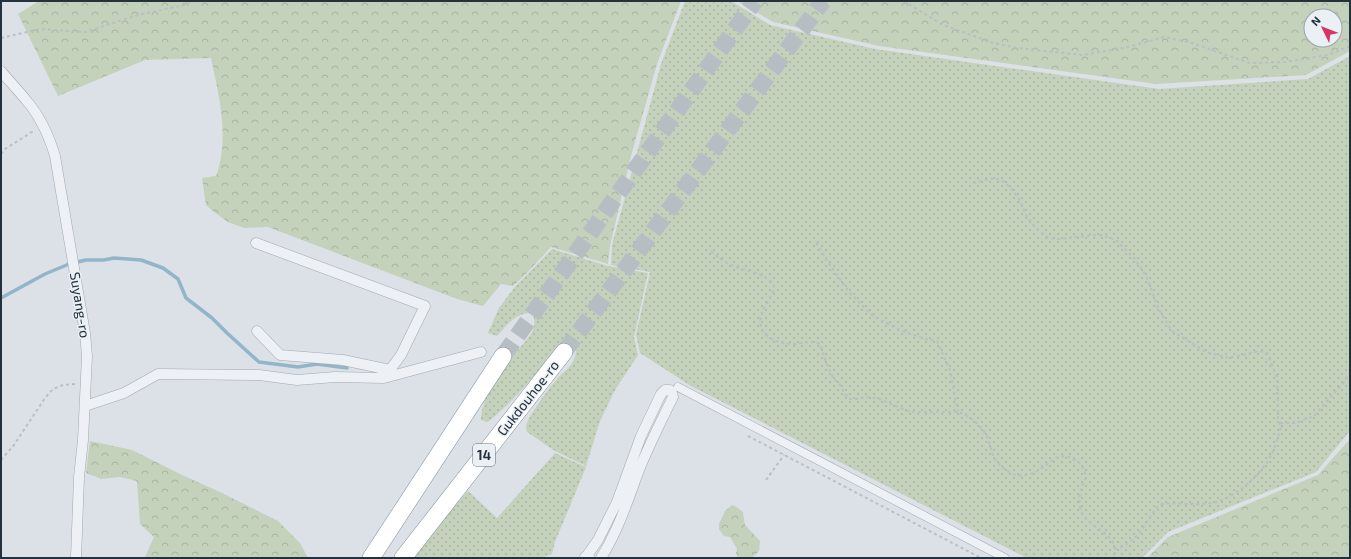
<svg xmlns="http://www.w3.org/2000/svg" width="1351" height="559" font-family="'Exo 2',sans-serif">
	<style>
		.grass { fill: url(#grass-dots) }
		.forest { fill: url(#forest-crowns); fill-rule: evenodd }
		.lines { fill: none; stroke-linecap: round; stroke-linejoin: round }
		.stream { stroke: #93b5c9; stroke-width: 3.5 }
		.trunk-tunnel { stroke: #b6bec4; stroke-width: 17; stroke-dasharray: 17 8; stroke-linecap: butt }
		.pedestrian-casing { stroke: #a0a9b0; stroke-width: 9 }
		.minor-casing { stroke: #a0a9b0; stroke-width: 11 }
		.tertiary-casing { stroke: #a0a9b0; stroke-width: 14 }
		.trunk-casing { stroke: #81909e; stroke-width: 18 }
		.path { stroke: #b9bfc5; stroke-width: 2; stroke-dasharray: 3 3; stroke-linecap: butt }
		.pedestrian { stroke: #edf1f5; stroke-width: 8 }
		.minor { stroke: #edf1f5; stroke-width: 10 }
		.tertiary { stroke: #edf1f5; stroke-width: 13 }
		.trunk { stroke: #fff; stroke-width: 17 }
		.labels { text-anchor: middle; stroke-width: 3; stroke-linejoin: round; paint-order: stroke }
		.shield { fill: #eaf0f4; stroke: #5f6a74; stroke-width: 1 }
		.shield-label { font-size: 13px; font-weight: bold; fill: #24313d }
		.street-label { font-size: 14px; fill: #24313d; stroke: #eaf0f4 }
	</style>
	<defs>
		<pattern id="grass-dots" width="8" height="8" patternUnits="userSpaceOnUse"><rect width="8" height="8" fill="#c4d1bb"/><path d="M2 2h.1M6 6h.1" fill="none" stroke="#a8b4a2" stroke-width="1.8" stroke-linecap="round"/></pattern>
		<pattern id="forest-crowns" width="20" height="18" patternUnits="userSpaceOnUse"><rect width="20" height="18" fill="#c4d1bb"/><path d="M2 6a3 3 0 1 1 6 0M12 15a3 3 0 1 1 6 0" fill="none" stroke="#a8b4a2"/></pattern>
	</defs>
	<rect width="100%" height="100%" fill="#dbe1e6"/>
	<!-- grass -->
	<path class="grass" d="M685,1H731L770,25L875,49L1159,89L1308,79L1350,56V431L1316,472L1168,532L1142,558H1027L691,386L640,353L636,335L650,272L611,265L612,245L661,64Z
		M552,249L608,266L648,273L634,337L638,355L615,390L600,421L586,466L555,451L527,432C527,430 526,428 526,426C528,416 550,387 557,379C568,367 576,365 576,348L567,343C557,348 553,356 545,364C527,384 509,405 488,422L481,420C482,394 501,370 517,351C522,345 527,340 531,334C535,327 536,321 532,313C516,312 507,325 497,336L488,333L499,308L514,288Z
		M555,453L586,467L555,542L552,554L541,558H413L440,521L468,491L497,518Z"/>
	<!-- forest -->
	<path class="forest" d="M39,1H681L657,64L631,156L610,246L608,264L551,247L524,276L513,286L501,284L483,306L457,299L268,227L244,228L228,222L214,212L206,205L202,178L216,176C230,139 219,96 211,58L145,60L58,96L18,14Z
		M737,1H1350V51L1306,75L1156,84L879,46L773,22ZM1311,16H1335V40H1311Z
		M1350,439V558H1147L1168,537L1318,475Z
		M90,441L132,450L180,474L222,493L278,521L300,543L308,558H146L145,557L154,537L140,524L137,481L120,477L101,479L86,473Z
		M732,505L735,506L743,512L745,525L760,541L759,551L752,558H738L736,553L737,549L730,537L724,536L719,529V524L725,511Z"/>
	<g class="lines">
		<!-- stream -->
		<path class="stream" d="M1,298L45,274L69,264L86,260H104L114,258L141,260L163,268L178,279L186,298L212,318L227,333L259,362L298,367L317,364L347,368"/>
		<!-- trunk-tunnel -->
		<path class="trunk-tunnel" d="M564,352L823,1
			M503,356L755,1"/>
		<defs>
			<path id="pedestrian" d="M678,387L1005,558"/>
			<path id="minor" d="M1,71C9,81 18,90 26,100C40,116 49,136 55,156L85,333L87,356L83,440L79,477L76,558
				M256,243L425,306L401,355L384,378
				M257,331L280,355L343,360L390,370
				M85,406L124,393L158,374L259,375L297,380L335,377L384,378L481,352
				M586,557L598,540L617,502L641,436L661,394L665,390H670L672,393L673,397C661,421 649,445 639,470C628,500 618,531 601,558"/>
			<path id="tertiary" d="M586,558H588"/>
			<path id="trunk" d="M371,558L503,356
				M403,558L564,352"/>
		</defs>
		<!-- pedestrian casing -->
		<use href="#pedestrian" class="pedestrian-casing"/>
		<!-- minor casing -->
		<use href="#minor" class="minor-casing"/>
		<!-- tertiary casing -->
		<use href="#tertiary" class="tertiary-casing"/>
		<!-- trunk casing -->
		<use href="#trunk" class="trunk-casing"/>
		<!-- path -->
		<path class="path" d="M904,1L941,24L993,43L1018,48L1082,55L1124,48L1164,37L1192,43L1249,63L1285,62L1328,55L1350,46
			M1,38L40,29L85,32L138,15L184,5L191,1
			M1,154L5,149L35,130
			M973,183L995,178L1004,182L1010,187L1019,199L1027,217L1035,227L1048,238L1058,239L1086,236L1101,235L1116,240L1134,258L1146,275L1159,310L1172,331L1206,352L1228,358L1260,351L1267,353L1277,377L1278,418L1281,427C1278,436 1276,445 1272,453C1263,474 1234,499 1212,503C1196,506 1179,502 1162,504L1157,507C1145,524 1136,544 1115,549
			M816,243L830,265L849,292L873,316L902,331L926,339L937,341L950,370L958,412
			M711,251C717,257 723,261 731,265C742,270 766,273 773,284C779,295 752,312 763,331C770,342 784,344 796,344C805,343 811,340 820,344L825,359L833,378L841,386L844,393L850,399H857L864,397L877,398L910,412H958C970,416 981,425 987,437C990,444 991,451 994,457C998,465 1009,474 1017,475C1040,479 1050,454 1067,456C1069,457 1072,459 1075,460C1082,463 1084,469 1086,477C1082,487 1078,495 1080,507C1084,529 1122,532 1114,558
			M1280,423H1296L1314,416L1345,381L1350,373
			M748,436L981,558
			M1,460L14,445L45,398L53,389L63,385L75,384
			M766,480L784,455"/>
		<!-- pedestrian -->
		<use href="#pedestrian" class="pedestrian"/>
		<!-- minor -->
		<use href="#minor" class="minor"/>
		<!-- tertiary -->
		<use href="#tertiary" class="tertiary"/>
		<!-- trunk -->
		<use href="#trunk" class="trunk"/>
	</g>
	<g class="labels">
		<!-- shield labels -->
		<rect class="shield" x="473" y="444" width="22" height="22" rx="3"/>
		<g class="shield-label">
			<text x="484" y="460">14</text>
		</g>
		<!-- street labels -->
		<g class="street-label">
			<text transform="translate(80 305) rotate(81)" y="5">Suyang-ro</text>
			<text transform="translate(528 398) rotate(-52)" y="5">Gukdouhoe-ro</text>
		</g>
	</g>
	<!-- border -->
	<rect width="1351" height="559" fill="none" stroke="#24313d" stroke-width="4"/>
	<!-- north arrow -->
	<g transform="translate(1323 28) rotate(313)"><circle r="19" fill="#eaf0f4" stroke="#9ba4ab"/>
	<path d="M0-3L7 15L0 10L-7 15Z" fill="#d53564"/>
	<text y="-6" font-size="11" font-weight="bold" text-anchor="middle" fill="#24313d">N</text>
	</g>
</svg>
